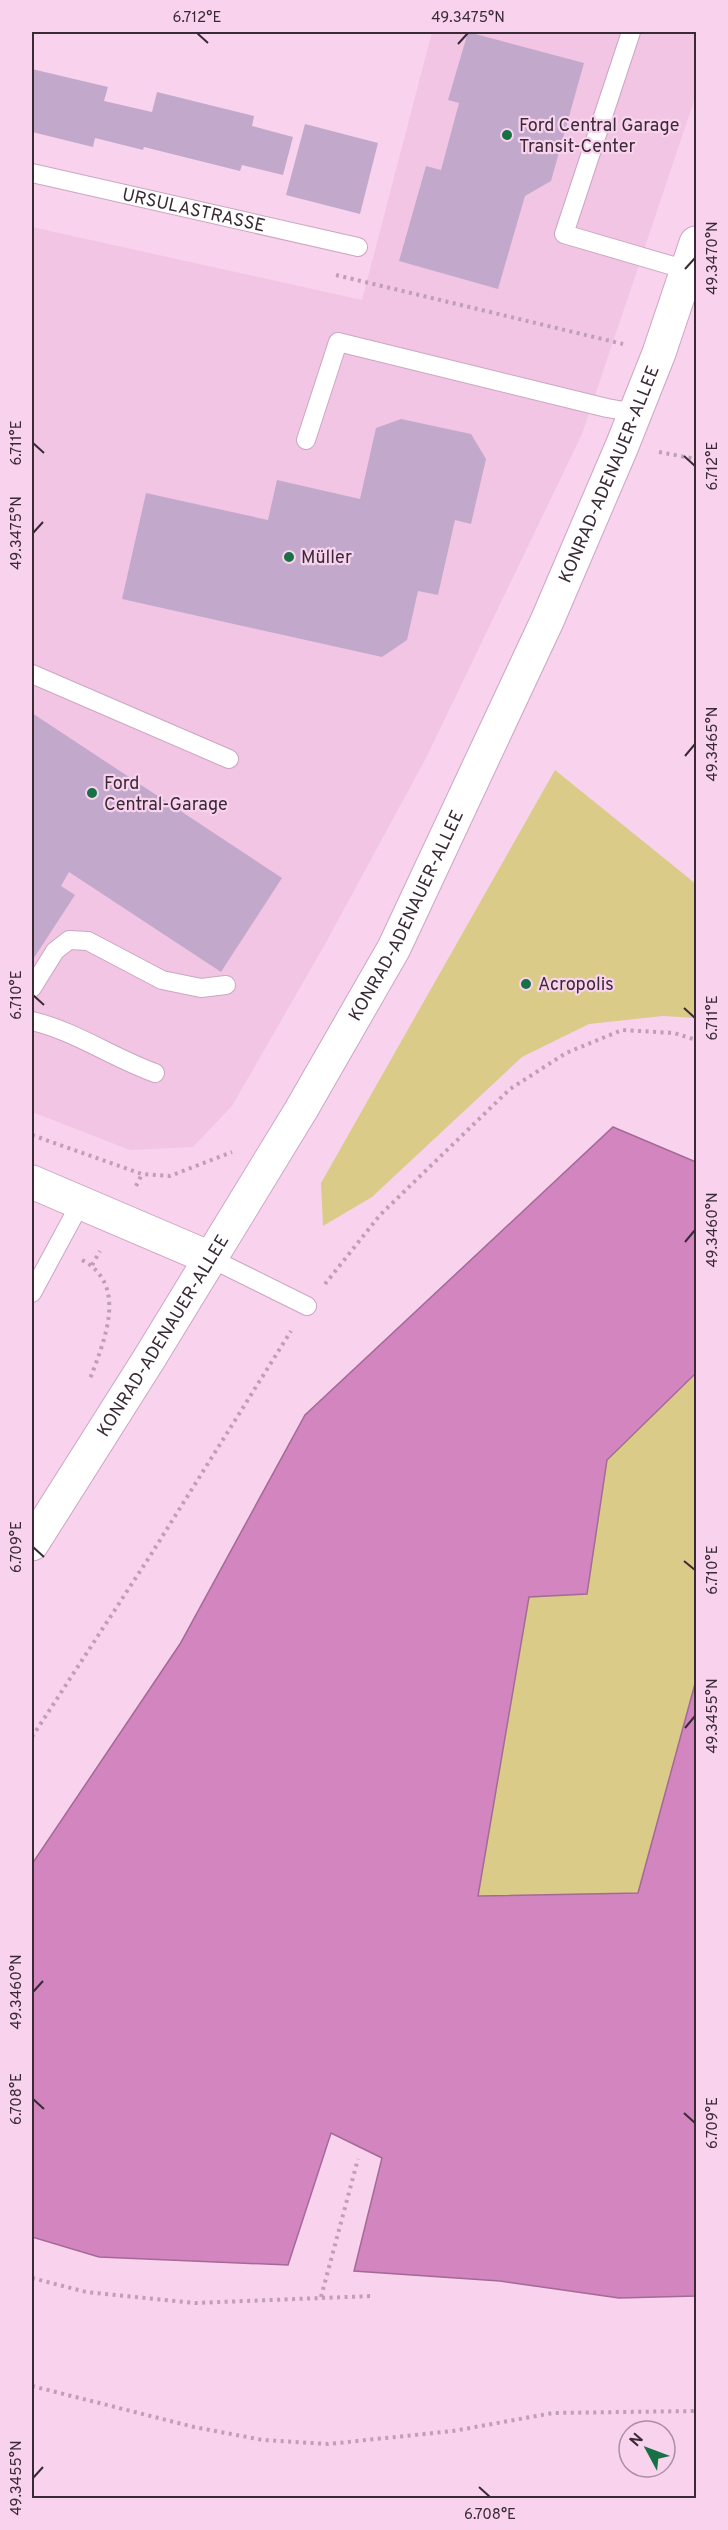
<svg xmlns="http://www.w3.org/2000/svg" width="728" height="2530" font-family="Overpass,sans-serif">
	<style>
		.built { fill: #f2c5e5 }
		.green { fill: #dbcb88 }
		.water { fill: #d285bf; stroke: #a46a96; stroke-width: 1.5 }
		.building { fill: #c2a9cc }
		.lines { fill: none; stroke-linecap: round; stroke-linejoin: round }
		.lane-casing { stroke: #cba6c1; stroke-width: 20 }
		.street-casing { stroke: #cba6c1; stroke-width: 35 }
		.secondary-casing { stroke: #cba6c1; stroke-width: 35 }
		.path { stroke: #bf9fb6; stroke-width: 4; stroke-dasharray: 3 4.5; stroke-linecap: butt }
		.lane { stroke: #fff; stroke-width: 18 }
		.street { stroke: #fff; stroke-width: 33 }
		.secondary { stroke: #fff; stroke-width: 33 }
		.ticks { fill: none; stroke: #392a35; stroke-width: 2 }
		.poi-dot { fill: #177145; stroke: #f9d2ee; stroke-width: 2 }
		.labels { text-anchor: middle; stroke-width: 4.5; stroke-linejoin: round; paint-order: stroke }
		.poi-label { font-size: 18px; fill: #392a35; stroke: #f9d2ee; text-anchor: start }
		.street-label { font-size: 18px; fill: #392a35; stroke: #f9d2ee }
		.neatline { fill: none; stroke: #392a35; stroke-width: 2 }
		.ticks-label { font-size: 15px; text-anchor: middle; fill: #392a35 }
	</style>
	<rect width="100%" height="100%" fill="#f9d2ee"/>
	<!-- built -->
	<path class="built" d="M432,32H696V95L582,434L426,758L324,946L232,1106L193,1147L130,1150L32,1112V227L362,300Z"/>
	<!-- green -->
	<path class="green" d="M555,770L696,884V1018L663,1016L589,1024L522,1057L372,1197L323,1226L321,1183Z
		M696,1373V1680L638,1893L478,1897L529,1597L587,1594L607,1460Z"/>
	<!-- water -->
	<path class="water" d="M613,1127L696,1162V1373L607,1460L587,1594L529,1597L478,1896L638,1893L696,1680V2296L619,2298L500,2281L354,2271L382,2158L331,2133L288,2265L99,2257L32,2237V1864L180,1644L305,1415Z"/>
	<!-- building -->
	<path class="building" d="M468,32L584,63L551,181L525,196L498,289L399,261L426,166L441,170L459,103L448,100Z
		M32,69L108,87L104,101L152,112L157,92L254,116L252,126L293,137L283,175L242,165L240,171L144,147L143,150L95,138L93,147L32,132Z
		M305,124L378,143L360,214L286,195Z
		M401,419L471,434L486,459L471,524L455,520L438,595L418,591L407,640L382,657L122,599L146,493L268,520L277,480L360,499L376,428Z
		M32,713L282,878L221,972L69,872L61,886L75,895L32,961Z"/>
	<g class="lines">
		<defs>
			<g id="lane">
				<path d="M631,32L564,234L687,270"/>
				<path id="s1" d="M32,173L358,247"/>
				<path d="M306,440L338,342L607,408L636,413"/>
				<path d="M32,674L229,759"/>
				<path d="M32,988L55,951L69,940L88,941L162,980L201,988L226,985"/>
				<path d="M32,1021C75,1031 113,1058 155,1073"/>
				<path d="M210,1258L307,1306"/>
				<path d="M32,1293L80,1204"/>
			</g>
			<path id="street" d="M32,1182L210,1258"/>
			<g id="secondary">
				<path id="s2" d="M32,1544L149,1359L301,1110L394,948L547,621L622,446L659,353L696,243"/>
			</g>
		</defs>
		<!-- lane casing -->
		<use href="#lane" class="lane-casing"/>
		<!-- street casing -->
		<use href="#street" class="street-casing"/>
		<!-- secondary casing -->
		<use href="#secondary" class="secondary-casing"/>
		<!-- path -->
		<path class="path" d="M336,275L623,344
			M659,452L696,459
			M32,1135L142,1174L170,1176L232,1152
			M136,1186L142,1174
			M82,1260C129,1285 104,1341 90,1379
			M92,1265L100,1251
			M325,1284L380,1215L510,1089L566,1053L622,1030L674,1033L696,1040
			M32,1737L150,1556L291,1331
			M32,2278L86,2292L195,2303L372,2296
			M321,2297L358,2159
			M32,2386L194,2427L263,2440L328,2444L453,2431L553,2413L696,2411"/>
		<!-- lane -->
		<use href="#lane" class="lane"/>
		<!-- street -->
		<use href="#street" class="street"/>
		<!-- secondary -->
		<use href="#secondary" class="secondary"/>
	</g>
	<!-- ticks -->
	<path class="ticks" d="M197,33L208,43M458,44L468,33M685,269L695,258M33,443L44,453M684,456L695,466M33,533L43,522M685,756L695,744M33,995L44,1005M684,1008L695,1018M685,1242L695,1230M33,1547L44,1557M684,1561L695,1570M685,1728L695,1716M33,1992L43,1981M33,2099L44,2109M684,2113L695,2123M33,2478L43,2467M479,2487L490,2497"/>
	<!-- markers -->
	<g class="poi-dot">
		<circle cx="507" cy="135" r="6"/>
		<circle cx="289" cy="557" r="6"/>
		<circle cx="92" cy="793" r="6"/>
		<circle cx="526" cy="984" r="6"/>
	</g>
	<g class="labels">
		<!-- poi labels -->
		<g class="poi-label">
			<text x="519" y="131">Ford Central Garage<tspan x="519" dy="21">Transit-Center</tspan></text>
			<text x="301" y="563">Müller</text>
			<text x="104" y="789">Ford<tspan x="104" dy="21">Central-Garage</tspan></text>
			<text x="538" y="990">Acropolis</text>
		</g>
		<!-- street labels -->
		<g class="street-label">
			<text dy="6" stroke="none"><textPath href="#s1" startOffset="166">URSULASTRASSE</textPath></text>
			<text dy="6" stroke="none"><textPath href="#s2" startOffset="1218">KONRAD-ADENAUER-ALLEE</textPath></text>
			<text dy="6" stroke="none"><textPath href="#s2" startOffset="732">KONRAD-ADENAUER-ALLEE</textPath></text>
			<text dy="6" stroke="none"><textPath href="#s2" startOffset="246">KONRAD-ADENAUER-ALLEE</textPath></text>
		</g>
	</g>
	<!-- border -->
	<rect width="728" height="2530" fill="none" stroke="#f9d2ee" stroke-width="66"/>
	<!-- north arrow -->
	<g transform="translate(647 2449) rotate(311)"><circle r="28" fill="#f9d2ee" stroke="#ac8fa4" stroke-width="1.5"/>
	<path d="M0-4.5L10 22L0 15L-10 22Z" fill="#177145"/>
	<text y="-9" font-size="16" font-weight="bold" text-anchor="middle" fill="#392a35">N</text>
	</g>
	<rect x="33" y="33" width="662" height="2464" class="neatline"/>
	<g class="ticks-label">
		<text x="197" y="22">6.712°E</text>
		<text x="468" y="22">49.3475°N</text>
		<text transform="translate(712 258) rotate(-90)" y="5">49.3470°N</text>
		<text transform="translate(16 443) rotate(-90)" y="5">6.711°E</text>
		<text transform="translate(712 466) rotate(-90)" y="5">6.712°E</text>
		<text transform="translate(16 533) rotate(-90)" y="5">49.3475°N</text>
		<text transform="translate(712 744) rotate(-90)" y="5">49.3465°N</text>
		<text transform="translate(16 995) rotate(-90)" y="5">6.710°E</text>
		<text transform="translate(712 1018) rotate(-90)" y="5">6.711°E</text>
		<text transform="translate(712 1230) rotate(-90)" y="5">49.3460°N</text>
		<text transform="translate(16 1547) rotate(-90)" y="5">6.709°E</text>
		<text transform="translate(712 1570) rotate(-90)" y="5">6.710°E</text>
		<text transform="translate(712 1716) rotate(-90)" y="5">49.3455°N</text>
		<text transform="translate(16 1992) rotate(-90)" y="5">49.3460°N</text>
		<text transform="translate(16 2099) rotate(-90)" y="5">6.708°E</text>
		<text transform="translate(712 2123) rotate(-90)" y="5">6.709°E</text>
		<text transform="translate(16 2478) rotate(-90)" y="5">49.3455°N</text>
		<text x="490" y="2519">6.708°E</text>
	</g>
</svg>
